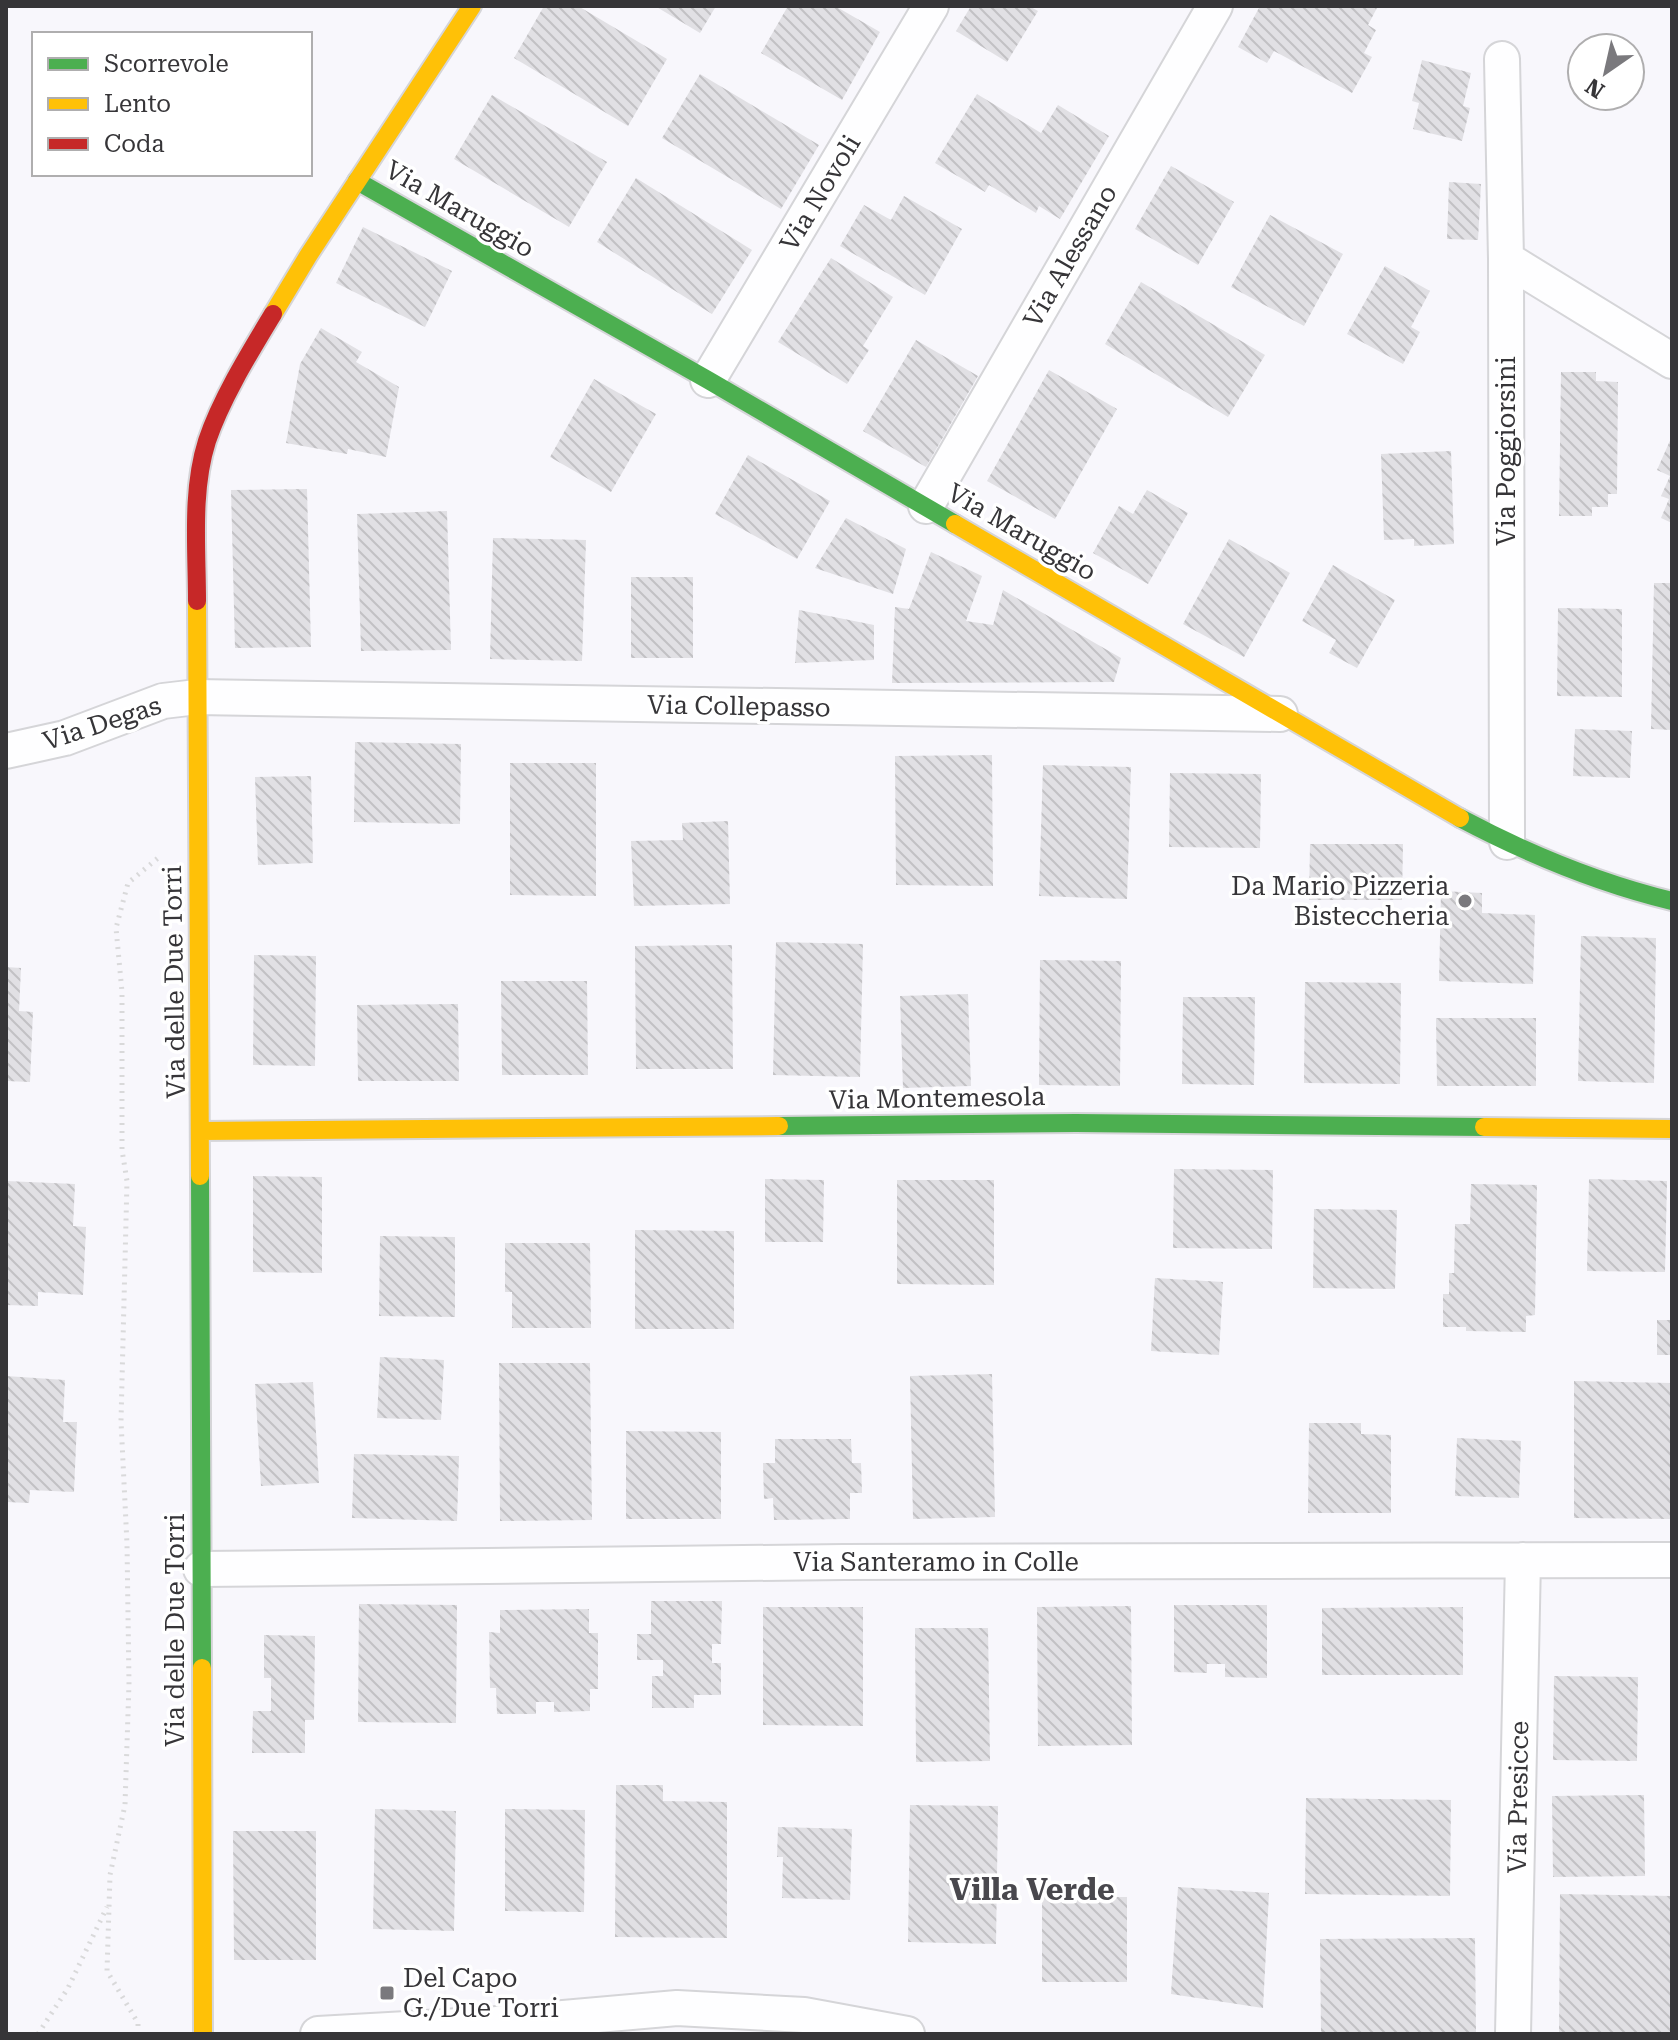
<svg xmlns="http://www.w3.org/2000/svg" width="1678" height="2040" font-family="'Roboto Serif',serif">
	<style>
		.building { fill: url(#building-back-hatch) }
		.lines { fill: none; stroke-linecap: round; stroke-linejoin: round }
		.street-casing { stroke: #d5d5d8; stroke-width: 38 }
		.fast-casing { stroke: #d5d5d8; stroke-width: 22 }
		.slow-casing { stroke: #d5d5d8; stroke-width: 22 }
		.jam-casing { stroke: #d5d5d8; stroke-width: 22 }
		.path { stroke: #d9d9da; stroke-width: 5; stroke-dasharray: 2 6; stroke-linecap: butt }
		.street { stroke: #fefeff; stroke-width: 34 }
		.fast { stroke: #4caf50; stroke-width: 18 }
		.slow { stroke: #ffc107; stroke-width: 18 }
		.jam { stroke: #c62828; stroke-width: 18 }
		.poi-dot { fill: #7a797d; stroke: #fff; stroke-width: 3 }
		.labels { text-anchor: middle; stroke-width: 7; stroke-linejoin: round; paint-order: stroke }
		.street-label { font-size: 26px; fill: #363538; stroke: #fff }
		.poi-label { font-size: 26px; fill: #363538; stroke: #fff; text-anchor: end }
		.quarter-label { font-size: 30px; font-weight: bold; fill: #49484d; stroke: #fff }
	</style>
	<defs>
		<pattern id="building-back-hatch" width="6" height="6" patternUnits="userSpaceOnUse" patternTransform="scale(2)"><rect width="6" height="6" fill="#e1e0e4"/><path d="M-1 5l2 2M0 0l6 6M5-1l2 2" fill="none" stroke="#c2c1c4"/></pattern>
	</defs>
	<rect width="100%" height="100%" fill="#f8f7fc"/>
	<!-- building -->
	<path class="building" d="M544,6H578L667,59L628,126L514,58Z
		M655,6H716L700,33Z
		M788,6H835L880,32L842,100L761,53Z
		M971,6H1029L1038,11L1007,62L956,31Z
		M1260,6H1378L1368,25L1376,30L1364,53L1372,57L1352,93L1274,51L1267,63L1238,47Z
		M1422,60L1471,73L1463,106L1470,108L1462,141L1413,129L1419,103L1412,101Z
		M700,74L819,145L781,209L662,138Z
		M977,94L1041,133L1058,105L1109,136L1060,219L1039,206L1036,213L989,185L985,192L935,163Z
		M492,95L607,162L569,227L454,159Z
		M1171,166L1234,202L1198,265L1135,229Z
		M636,178L752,250L712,314L597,242Z
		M1449,182L1481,184L1478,240L1447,239Z
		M904,196L962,229L925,295L840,246L864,205L891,220Z
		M1270,215L1343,254L1304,326L1231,287Z
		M363,227L452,271L425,327L336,283Z
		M831,258L893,297L863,346L869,350L847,384L778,342Z
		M1385,266L1430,291L1411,327L1420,332L1403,364L1347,334Z
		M1141,282L1265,355L1228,417L1105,344Z
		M321,328L362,352L356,362L399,387L386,457L348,449L347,454L286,443L300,364Z
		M916,340L978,376L926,467L863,431Z
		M1049,370L1117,409L1055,519L987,481Z
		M1561,372H1596V381L1618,382L1617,494H1608V507H1592V516H1559Z
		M594,379L656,414L611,492L550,457Z
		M1672,436V523L1661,518L1669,499L1661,496L1670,476L1657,470Z
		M1451,451L1454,544L1414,546V539L1384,540L1381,454Z
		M748,455L830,501L797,559L715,514Z
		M307,489L311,647L235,648L231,490Z
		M1147,490L1188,513L1148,584L1093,553L1119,506L1133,514Z
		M447,511L451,650L361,651L357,514Z
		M846,518L906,549L893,594L815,568Z
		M493,538L586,540L582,661L490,659Z
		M1229,539L1290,573L1244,657L1183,624Z
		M931,552L982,576L966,621L993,625L1003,590L1121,658L1114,682L892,683L895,607L909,609Z
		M1333,565L1395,600L1357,668L1329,653L1336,640L1302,621Z
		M631,577H693V658H631Z
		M1654,583H1672V730L1651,729Z
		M1558,608L1622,609V697L1557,696Z
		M799,610L874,625V660L795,663Z
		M1575,729L1632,731L1630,778L1573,776Z
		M355,742L461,744L460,824L354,822Z
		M992,755L993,886L896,885L895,756Z
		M510,763H596V896L510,895Z
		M1043,765L1131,767L1127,899L1039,896Z
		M1170,773L1261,774L1260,848L1169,847Z
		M311,776L313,863L258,865L255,777Z
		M728,821L730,904L634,906L631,841L683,840L682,823Z
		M1310,844H1403L1402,900H1309Z
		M1441,891L1482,893V913L1535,915L1533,984L1439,981Z
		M1581,936L1656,938L1654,1083L1578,1081Z
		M776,942L863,944L860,1077L773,1075Z
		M732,945L733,1069H636L635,946Z
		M254,955L316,956L315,1066L253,1065Z
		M1040,960L1121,961L1120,1086L1039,1085Z
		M6,967L21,968L19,1011L33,1012L30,1082L6,1081Z
		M501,981H587L588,1075H502Z
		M1305,982L1401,983L1400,1084L1304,1083Z
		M968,994L971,1086L903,1088L900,996Z
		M1183,997H1255L1254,1085L1182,1084Z
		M458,1004L459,1081H358L357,1005Z
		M1436,1018H1536V1086H1437Z
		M1174,1169L1273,1170L1272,1249L1173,1248Z
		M253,1176L322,1177V1273L253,1272Z
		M765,1179L824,1180L823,1242H765Z
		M1589,1179L1667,1181L1665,1272L1587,1271Z
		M897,1180H994V1285L897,1284Z
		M6,1181L75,1184L73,1226L86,1227L83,1295L38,1292V1306L6,1305Z
		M1471,1184L1537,1185L1535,1315L1526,1316V1332L1466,1331V1327H1443V1294H1449V1273H1454L1455,1224H1470Z
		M1314,1209L1397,1210L1395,1289L1313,1288Z
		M635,1230L734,1231V1329H635Z
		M380,1236L455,1237V1317L379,1316Z
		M505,1243H590L591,1328H512V1292H505Z
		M1155,1278L1223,1282L1219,1355L1151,1351Z
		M1657,1320H1672V1355H1657Z
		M380,1357L444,1360L441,1420L377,1418Z
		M499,1363H590L592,1520L500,1521Z
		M992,1374L995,1517L913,1519L910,1376Z
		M6,1376L65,1380L63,1422H77L74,1492L30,1490L29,1503L6,1502Z
		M1574,1381L1671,1383L1670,1519L1574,1518Z
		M313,1382L319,1483L261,1486L255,1384Z
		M1309,1423H1361V1434L1391,1435V1513H1308Z
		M626,1431L721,1432V1519H626Z
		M1457,1438L1521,1441L1519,1498L1455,1496Z
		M775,1439H851L852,1463H861L862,1493H850V1519L774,1520L773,1498L764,1499L763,1463H775Z
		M354,1454L459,1456L457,1521L352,1518Z
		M651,1601H722L721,1644H712V1663H721V1695H694V1708H652V1676H663V1660H637V1634H651Z
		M359,1604L457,1605L456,1723L358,1722Z
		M1174,1605H1267V1678L1225,1677V1664H1207V1673L1174,1672Z
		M1131,1606L1132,1745L1038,1746L1037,1607Z
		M763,1607H863V1726L763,1725Z
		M1463,1607V1675H1322V1608Z
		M589,1609V1633H598V1689H590V1711L554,1712V1702H536V1714H497L496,1688H490L489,1632L500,1633V1610Z
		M915,1628H988L990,1761L916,1762Z
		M264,1635L315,1636L314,1720H305V1753H252L253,1711H271V1678H264Z
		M1554,1676L1638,1677L1637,1761L1553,1760Z
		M616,1785H663V1801L727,1802V1938L615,1937Z
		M1644,1795L1645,1876L1553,1877L1552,1796Z
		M1306,1798L1451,1800L1450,1896L1305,1894Z
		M910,1805L998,1806L996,1944L908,1942Z
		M375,1809L456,1811L454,1931L373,1929Z
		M505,1809L585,1810L584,1912L505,1911Z
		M778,1827L852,1829L850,1900L782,1898L783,1857H777Z
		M233,1831H316V1960H234Z
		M1042,1884H1084V1897H1127V1982H1042Z
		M1178,1887L1269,1893L1263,2008L1171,1994Z
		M1560,1894L1672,1896V2034H1559Z
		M1475,1938L1476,2034H1321L1320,1939Z"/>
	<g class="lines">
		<defs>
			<path id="street" d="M1502,59L1506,259L1507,842
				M1506,259L1672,361
				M708,380L931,6
				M926,506L1215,6
				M6,751L65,738L163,701L197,697L1280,714
				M201,1569L844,1562L1672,1560
				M318,2034L496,2024L677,2008L804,2015L907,2034
				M1513,2034L1523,1560"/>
			<path id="fast" d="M357,181L708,380L955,524
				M1460,818C1528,854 1598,883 1672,901
				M779,1126L1076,1123L1484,1127
				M200,1176L202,1668"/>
			<path id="slow" d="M273,314L308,256L472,6
				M955,524L1460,818
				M197,601L200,1176
				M1484,1127L1672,1129
				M201,1131L779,1126
				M202,1668L203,2034"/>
			<path id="jam" d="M197,601C197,549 191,491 207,441C221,399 250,352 273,314"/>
		</defs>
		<!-- street casing -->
		<use href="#street" class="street-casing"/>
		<!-- fast casing -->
		<use href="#fast" class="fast-casing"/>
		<!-- slow casing -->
		<use href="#slow" class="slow-casing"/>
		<!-- jam casing -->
		<use href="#jam" class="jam-casing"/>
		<!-- path -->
		<path class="path" d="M38,2034L68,1988L107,1907
			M138,2034V2023L107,1971L110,1875L125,1805L129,1683L127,1544L121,1421L127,1181L122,1150V992L116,928L128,883L158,858"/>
		<!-- street -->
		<use href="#street" class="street"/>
		<!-- fast -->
		<use href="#fast" class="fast"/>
		<!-- slow -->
		<use href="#slow" class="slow"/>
		<!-- jam -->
		<use href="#jam" class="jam"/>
	</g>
	<!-- markers -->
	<g class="poi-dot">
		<circle cx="1465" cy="901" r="8"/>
		<rect x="379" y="1985" width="16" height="16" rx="4"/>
	</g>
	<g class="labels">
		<!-- street labels -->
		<g class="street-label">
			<text transform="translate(820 193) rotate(-59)" y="9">Via Novoli</text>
			<text transform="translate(460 209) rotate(30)" y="9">Via Maruggio</text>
			<text transform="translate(1070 256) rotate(-60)" y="9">Via Alessano</text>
			<text transform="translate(1506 451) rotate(-90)" y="9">Via Poggiorsini</text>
			<text transform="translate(1022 532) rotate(30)" y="9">Via Maruggio</text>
			<text transform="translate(739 706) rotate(1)" y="9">Via Collepasso</text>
			<text transform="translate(102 723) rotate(-18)" y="9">Via Degas</text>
			<text transform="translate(174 982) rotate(-91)" y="9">Via delle Due Torri</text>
			<text transform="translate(937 1098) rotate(-1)" y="9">Via Montemesola</text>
			<text x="936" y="1571">Via Santeramo in Colle</text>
			<text transform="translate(175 1630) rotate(-90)" y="9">Via delle Due Torri</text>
			<text transform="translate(1518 1797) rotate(-89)" y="9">Via Presicce</text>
		</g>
		<!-- poi labels -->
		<g class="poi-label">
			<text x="1449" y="895">Da Mario Pizzeria<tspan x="1449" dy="30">Bisteccheria</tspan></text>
			<text x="403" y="1987" text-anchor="start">Del Capo<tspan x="403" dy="30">G./Due Torri</tspan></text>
		</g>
		<!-- quarter labels -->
		<g class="quarter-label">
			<text x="1032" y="1900">Villa Verde</text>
		</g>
	</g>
	<!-- border -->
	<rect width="1678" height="2040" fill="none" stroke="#363538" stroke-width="16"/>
	<!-- legend -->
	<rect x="32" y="32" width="280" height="144" fill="#ffffff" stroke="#afaeaf" stroke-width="2"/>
	<rect x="48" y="58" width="40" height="12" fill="#4caf50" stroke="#afaeaf" stroke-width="2"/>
	<text x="104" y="72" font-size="24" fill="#363538">Scorrevole</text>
	<rect x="48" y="98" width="40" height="12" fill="#ffc107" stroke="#afaeaf" stroke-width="2"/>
	<text x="104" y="112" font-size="24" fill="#363538">Lento</text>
	<rect x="48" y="138" width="40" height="12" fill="#c62828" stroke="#afaeaf" stroke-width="2"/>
	<text x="104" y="152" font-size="24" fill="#363538">Coda</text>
	<!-- north arrow -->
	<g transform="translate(1606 72) rotate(214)"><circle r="38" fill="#ffffff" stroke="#afaeaf" stroke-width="2"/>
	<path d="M0-6L14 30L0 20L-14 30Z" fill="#7a797d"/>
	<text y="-12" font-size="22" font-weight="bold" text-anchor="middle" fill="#363538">N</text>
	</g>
</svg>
